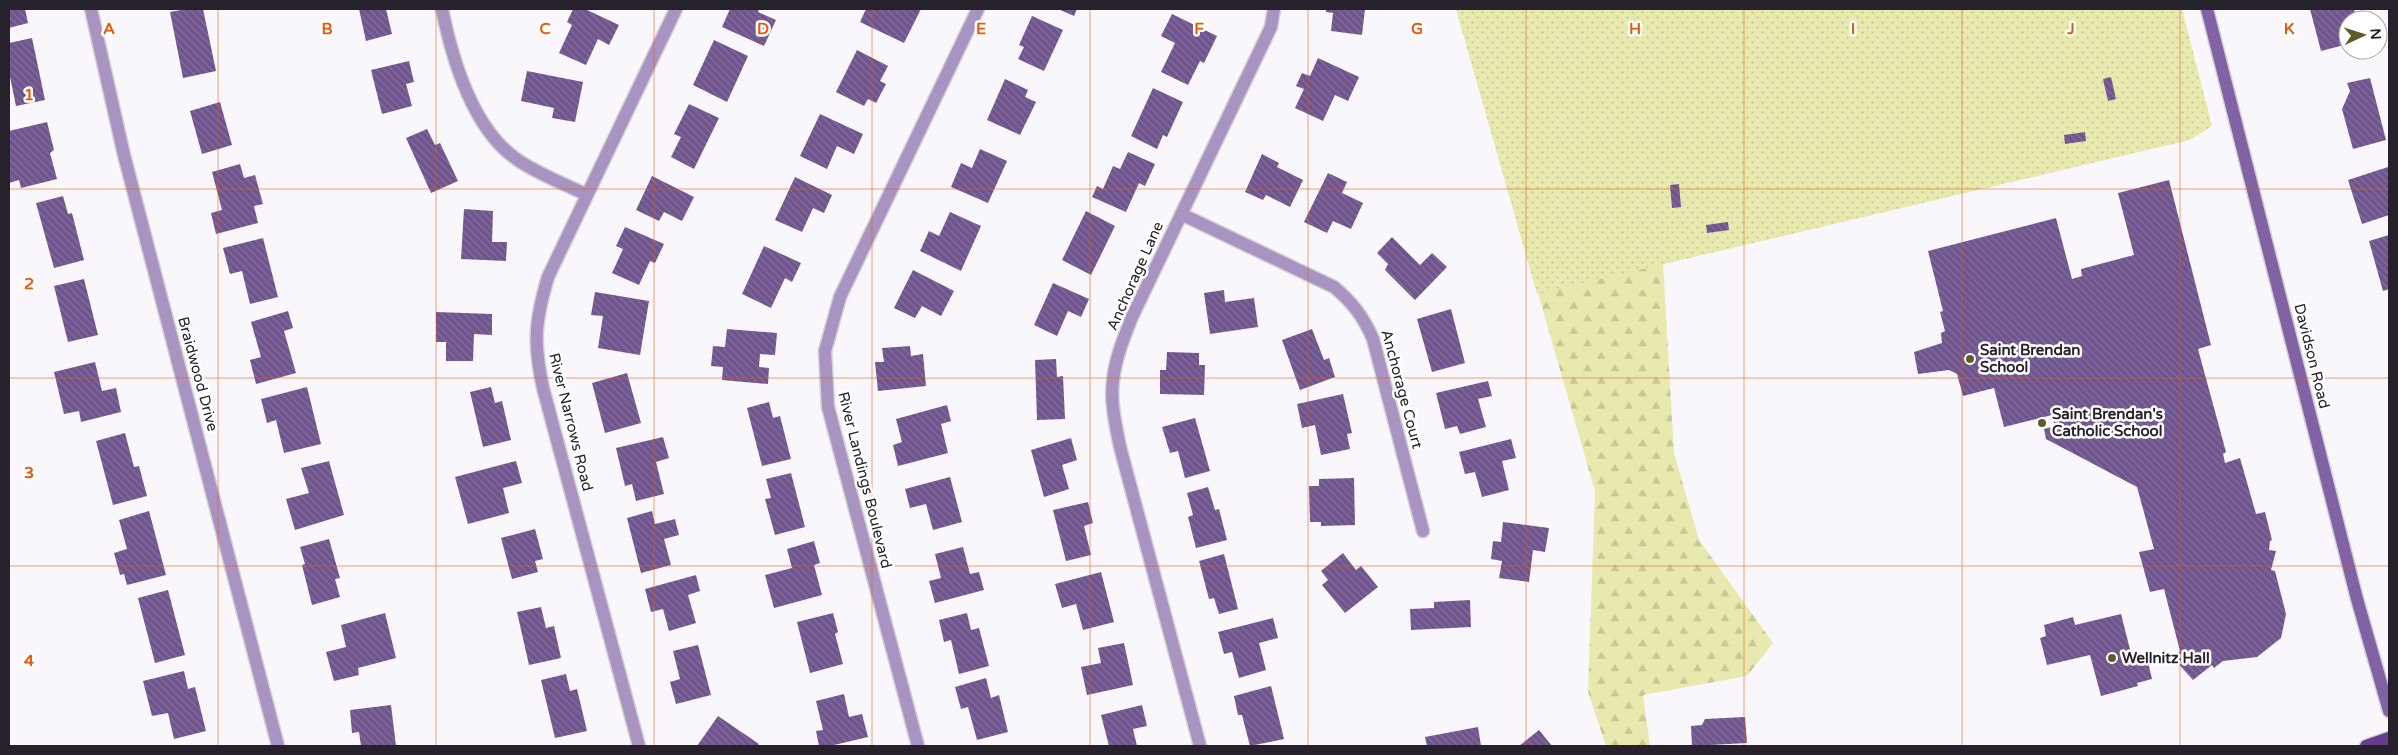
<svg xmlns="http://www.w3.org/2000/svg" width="2398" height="755" font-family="'Varela Round',sans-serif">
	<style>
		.forest { fill: url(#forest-firs) }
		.park { fill: url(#park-dots) }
		.building { fill: url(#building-back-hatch) }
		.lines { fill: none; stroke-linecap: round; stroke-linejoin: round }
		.minor-casing { stroke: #d3d0d6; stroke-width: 15 }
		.secondary-casing { stroke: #d3d0d6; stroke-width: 15 }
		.primary-casing { stroke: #d3d0d6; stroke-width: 15 }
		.minor { stroke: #a893c1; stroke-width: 12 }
		.secondary { stroke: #8162a4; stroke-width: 12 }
		.primary { stroke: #663d8e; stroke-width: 12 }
		.grid { fill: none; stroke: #e8590c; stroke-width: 1; stroke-opacity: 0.55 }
		.poi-dot { fill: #5e5d2a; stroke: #fff; stroke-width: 2 }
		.labels { text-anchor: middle; stroke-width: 5; stroke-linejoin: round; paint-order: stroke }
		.street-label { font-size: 15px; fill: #26212b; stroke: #fff }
		.poi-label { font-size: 15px; font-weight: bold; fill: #26212b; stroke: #fff; text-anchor: start }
		.grid-label { font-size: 16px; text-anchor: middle; font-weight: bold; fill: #e8590c; stroke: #fff; stroke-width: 5; stroke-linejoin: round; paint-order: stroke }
	</style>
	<defs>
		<pattern id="forest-firs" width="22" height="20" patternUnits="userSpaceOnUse" patternTransform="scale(1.25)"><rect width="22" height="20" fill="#e8e9ae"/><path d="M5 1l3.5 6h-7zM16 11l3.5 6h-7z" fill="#c7c896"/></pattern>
		<pattern id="park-dots" width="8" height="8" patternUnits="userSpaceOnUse" patternTransform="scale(1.25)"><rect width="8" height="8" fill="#e8e9ae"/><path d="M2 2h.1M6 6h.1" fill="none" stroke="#c7c896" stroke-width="1.8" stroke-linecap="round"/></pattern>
		<pattern id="building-back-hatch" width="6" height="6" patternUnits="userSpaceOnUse" patternTransform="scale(1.25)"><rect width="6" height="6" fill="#70548e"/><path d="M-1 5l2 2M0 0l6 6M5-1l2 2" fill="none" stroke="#846e9a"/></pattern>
	</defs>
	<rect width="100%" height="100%" fill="#f9f7fc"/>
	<!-- forest -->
	<path class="forest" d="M1456,9L1663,264L1674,453L1699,540L1773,643L1747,676L1643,695L1650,746H1606L1588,692L1595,491Z"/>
	<!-- park -->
	<path class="park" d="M1456,9H2182L2212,126L2190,140L1537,294Z"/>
	<!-- building -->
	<path class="building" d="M9,9H25L28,23L9,28Z
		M187,9H203L216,71L183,78L170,12Z
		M359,9H386L392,34L366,41Z
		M573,9H585L619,25L609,45L598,39L586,65L559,53L572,25L567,22Z
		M730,9H759L758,12L776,20L764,46L722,27Z
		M866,9H921L904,43L860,22Z
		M1058,9H1077L1074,16Z
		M1326,9H1365L1362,35L1331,31L1333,13L1326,12Z
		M2310,9H2354L2356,17L2345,19L2348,44L2321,51Z
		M1172,14L1217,36L1204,63L1200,61L1188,85L1161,72L1175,43L1161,36Z
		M1032,16L1063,30L1044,71L1018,59L1024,47L1019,45Z
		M32,38L45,100L16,106L9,72V43Z
		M714,40L748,56L727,102L693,85Z
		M857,50L888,66L880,81L886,84L876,103L868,99L864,106L836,92Z
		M1318,58L1359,77L1348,101L1335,95L1323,121L1295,108L1304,89L1296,86L1302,73L1310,76Z
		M409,61L414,82L406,84L412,106L382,114L371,70Z
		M527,71L583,82L575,122L552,118L554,108L521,101Z
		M2111,77L2116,99L2108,101L2103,79Z
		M2370,78L2386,140L2353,149L2342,109L2350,91L2347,83Z
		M1005,79L1028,90L1025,97L1036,102L1020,135L987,120Z
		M1153,88L1183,102L1167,137L1163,135L1157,149L1131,136Z
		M220,102L232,145L202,154L190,111Z
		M689,104L719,118L694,169L671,157L681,137L674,134Z
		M820,114L863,134L854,154L837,146L827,169L800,156Z
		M47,122L54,150L50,153L57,179L21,188L19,180L9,183V131Z
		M427,129L435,145L440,143L458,181L431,193L406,138Z
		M2085,132L2086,141L2065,144L2064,135Z
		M980,149L1007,161L988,203L951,187L961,163L972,168Z
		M1128,152L1155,164L1145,186L1139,183L1126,212L1092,197L1097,186L1103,189L1113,166L1120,169Z
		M1262,154L1279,163L1277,167L1303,180L1290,207L1266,195L1263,200L1245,192Z
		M240,164L244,178L255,175L263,204L254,206L258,223L216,234L211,213L222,210L212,172Z
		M2388,167L2389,215L2362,224L2348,180Z
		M1328,173L1347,182L1342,193L1363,203L1351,229L1333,221L1327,233L1304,222Z
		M652,176L694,197L682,221L664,212L659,221L636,210Z
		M795,177L832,195L824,213L813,208L802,232L775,220Z
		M2169,180L2211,345L2198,349L2226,452L2223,454L2225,463L2240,458L2256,514L2265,512L2272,540L2270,541L2269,550L2276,551L2271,570L2275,571L2286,614L2281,638L2257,657L2223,661L2214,668L2212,665L2193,680L2174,659L2180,651L2164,589L2150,592L2139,552L2154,549L2137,487L2046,439L2044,429L2055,426L2052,415L2004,427L1994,388L1963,396L1957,374L1949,370L1918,374L1914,352L1942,343L1941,333L1945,331L1940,312L1943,311L1928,251L2056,218L2072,279L2082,276L2081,269L2134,255L2118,193Z
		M1679,184L1681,207L1672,208L1670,185Z
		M63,196L68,214L72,213L84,260L54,268L36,203Z
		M464,209L493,211L492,242H507L506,261L461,259Z
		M1086,211L1115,226L1091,275L1062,260Z
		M950,212L981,226L961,271L920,251L929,231L939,236Z
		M1728,222L1729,230L1707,233L1706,225Z
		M625,227L664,244L655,263L650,261L639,285L612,273L623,249L616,246Z
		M2389,235V289L2383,291L2369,241Z
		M1392,237L1420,265L1432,253L1447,267L1415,300L1385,270L1388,264L1377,253Z
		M263,238L278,297L250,304L242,271L230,274L223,248Z
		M764,246L801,263L792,282L785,278L771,308L742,294Z
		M913,270L954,291L941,316L922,306L915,318L894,308Z
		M84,279L98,335L68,342L54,286Z
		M1053,283L1089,299L1081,317L1068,311L1057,336L1034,325Z
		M1224,290L1225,302L1254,298L1258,327L1210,334L1204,293Z
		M595,292L649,301L640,355L598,348L603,316L591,315Z
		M1451,309L1465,363L1432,372L1417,319Z
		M288,311L293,328L284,331L296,373L256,384L250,360L261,357L251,322Z
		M436,312L492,314V335L474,334L473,361H446V342H436Z
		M727,329L777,333L775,355L760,354L759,367L769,368L768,384L722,380L723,367L711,366L713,346L725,347Z
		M1312,329L1324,360L1329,358L1335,377L1300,390L1282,340Z
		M910,346L911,356L923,354L926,386L878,391L875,362H884L882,348Z
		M1167,352L1199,353V365H1205L1204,395L1160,394V370H1166Z
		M1056,359L1057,377L1063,376L1065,419L1037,420L1035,360Z
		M95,362L102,391L116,388L121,412L81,422L79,411L64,414L54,372Z
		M627,373L641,423L605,433L592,383Z
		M1488,381L1492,396L1478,399L1486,427L1460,434L1457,426L1445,429L1436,393Z
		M307,387L321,444L284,453L276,420L267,423L261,399Z
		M491,387L495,403L502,401L511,440L483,447L470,392Z
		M1343,394L1352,433L1347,434L1350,449L1321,455L1315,425L1302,428L1297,404Z
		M769,402L773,418L780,416L791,459L762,466L747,408Z
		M947,405L951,421L941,424L948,453L898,466L893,445L902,442L896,419Z
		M1195,418L1210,471L1185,478L1178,451L1170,453L1162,427Z
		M125,433L134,467L139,466L147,496L113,505L96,441Z
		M663,437L669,458L656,462L664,494L636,501L632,484L625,486L616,448Z
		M1071,438L1077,460L1062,465L1069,489L1044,497L1031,450Z
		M1511,439L1516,458L1502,461L1509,490L1482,497L1475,472L1465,474L1459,452Z
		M329,461L344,515L295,530L286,499L309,493L301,468Z
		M516,461L522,483L503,488L509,513L468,524L455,477Z
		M791,473L805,527L775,535L765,499L771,498L766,479Z
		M950,477L962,522L933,530L926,504L910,508L905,489Z
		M1354,478L1355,525L1321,526V522H1310L1309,486H1319V479Z
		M1208,487L1215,510L1219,509L1227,540L1196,548L1188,517L1193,515L1187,493Z
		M1088,502L1093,523L1084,526L1091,555L1066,561L1053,510Z
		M149,511L166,575L127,585L124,574L120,575L114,553L127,549L119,520Z
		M652,511L655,524L675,519L679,535L664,539L671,565L641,573L627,518Z
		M1503,522L1549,528L1545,552L1533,550L1529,582L1499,578L1502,561L1491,559L1493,541L1501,542Z
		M535,529L543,559L535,561L538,572L512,579L501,538Z
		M329,539L340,578L335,579L340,597L312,605L302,565L305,564L300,547Z
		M814,541L820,563L814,565L822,595L774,608L765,575L792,568L787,549Z
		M963,547L970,574L979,572L984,590L935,603L929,581L941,578L935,554Z
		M1343,553L1356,570L1361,566L1378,587L1345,613L1322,585L1328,580L1321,571Z
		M1224,554L1238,609L1219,614L1214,598L1209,599L1199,561Z
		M1101,572L1114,622L1083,630L1076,604L1062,608L1055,584Z
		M696,575L700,591L688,595L696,623L669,631L663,609L651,612L645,589Z
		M168,590L185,655L155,663L138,598Z
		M1470,600L1471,627L1411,630L1410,609L1434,608V602Z
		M541,607L546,628L554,626L561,658L529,665L517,612Z
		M385,613L396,658L358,668L359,675L334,681L326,652L346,647L341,625Z
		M833,613L838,632L835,634L843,664L810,673L797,622Z
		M967,613L971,630L979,628L989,666L959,674L951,640L944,642L939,620Z
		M2121,614L2134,665L2148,662L2152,679L2137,683L2138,686L2101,696L2090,655L2047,665L2040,638L2046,636L2044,625L2073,617L2075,625Z
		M1273,618L1278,638L1259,643L1266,670L1239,678L1232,652L1224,654L1218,632Z
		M1124,643L1133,685L1087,695L1081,667L1101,663L1098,648Z
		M698,645L711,695L676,704L670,682L680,679L673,651Z
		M184,671L188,689L195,687L206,731L174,739L168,713L152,716L143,681Z
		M566,674L570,691L577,689L587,731L555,738L541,680Z
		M986,678L991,698L999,695L1008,732L977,740L968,707L961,709L955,687Z
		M1271,686L1284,739L1250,746L1242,715H1238L1234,696Z
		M844,694L849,717L862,714L868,737L830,746H819L816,731L823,730L816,701Z
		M391,705L396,746H361L359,732L352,733L350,710Z
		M1142,705L1147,726L1133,729L1137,746H1109L1101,715Z
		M718,716L759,744L757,746H697Z
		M1745,717L1747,743L1692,746L1691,726L1702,725L1705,719Z
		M1478,727L1481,746H1427L1425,737Z
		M1539,730L1552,746H1519Z"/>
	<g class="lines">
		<defs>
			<path id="minor" d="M91,9L124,155L278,746
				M442,9C452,58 472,127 515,158C533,172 565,184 587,195
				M1181,214L1334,287C1352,302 1363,316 1373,339L1423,531
				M639,746L543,388C533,343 535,321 548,277L676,9
				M918,746L828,407L825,351L840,297L978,9
				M1200,746L1120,447C1116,426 1110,403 1113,381C1115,359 1124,337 1132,317L1271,27L1274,9"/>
			<path id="secondary" d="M2207,9L2357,599L2389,711"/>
			<path id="primary" d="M2366,746L2389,738"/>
		</defs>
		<!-- minor casing -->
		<use href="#minor" class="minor-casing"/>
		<!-- secondary casing -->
		<use href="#secondary" class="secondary-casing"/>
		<!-- primary casing -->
		<use href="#primary" class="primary-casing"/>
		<!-- minor -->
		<use href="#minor" class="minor"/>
		<!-- secondary -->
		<use href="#secondary" class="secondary"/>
		<!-- primary -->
		<use href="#primary" class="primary"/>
	</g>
	<!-- grid -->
	<path class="grid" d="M218,9V746M436,9V746M654,9V746M872,9V746M1090,9V746M1308,9V746M1526,9V746M1744,9V746M1962,9V746M2180,9V746M9,189H2389M9,378H2389M9,566H2389"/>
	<!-- markers -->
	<g class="poi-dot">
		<circle cx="1970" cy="359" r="5"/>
		<circle cx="2042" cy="423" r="5"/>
		<circle cx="2112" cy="658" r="5"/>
	</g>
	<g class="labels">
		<!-- street labels -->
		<g class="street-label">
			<text transform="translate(1135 276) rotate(-66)" y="5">Anchorage Lane</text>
			<text transform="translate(2312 356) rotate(76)" y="5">Davidson Road</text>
			<text transform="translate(198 374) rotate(75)" y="5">Braidwood Drive</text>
			<text transform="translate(1402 389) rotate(75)" y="5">Anchorage Court</text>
			<text transform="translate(571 422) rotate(76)" y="5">River Narrows Road</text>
			<text transform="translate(865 480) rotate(76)" y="5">River Landings Boulevard</text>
		</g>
		<!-- poi labels -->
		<g class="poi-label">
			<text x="1980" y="355">Saint Brendan<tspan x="1980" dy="17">School</tspan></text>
			<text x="2052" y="419">Saint Brendan's<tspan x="2052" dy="17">Catholic School</tspan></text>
			<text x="2122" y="663">Wellnitz Hall</text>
		</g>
	</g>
	<g class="grid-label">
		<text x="109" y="34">A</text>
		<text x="327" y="34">B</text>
		<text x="545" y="34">C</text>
		<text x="763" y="34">D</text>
		<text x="981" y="34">E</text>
		<text x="1199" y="34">F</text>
		<text x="1417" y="34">G</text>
		<text x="1635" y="34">H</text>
		<text x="1853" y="34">I</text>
		<text x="2071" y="34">J</text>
		<text x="2289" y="34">K</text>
		<text x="29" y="100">1</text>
		<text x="29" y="289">2</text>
		<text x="29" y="478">3</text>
		<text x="29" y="666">4</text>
	</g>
	<!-- border -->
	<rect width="2398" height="755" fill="none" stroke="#26212b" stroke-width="20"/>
	<!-- north arrow -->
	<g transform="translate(2363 35) rotate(86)"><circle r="24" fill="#ffffff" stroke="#a8a6aa"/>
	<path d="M0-4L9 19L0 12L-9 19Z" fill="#5e5d2a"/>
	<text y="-8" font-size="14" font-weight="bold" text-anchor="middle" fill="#26212b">N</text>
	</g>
</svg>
